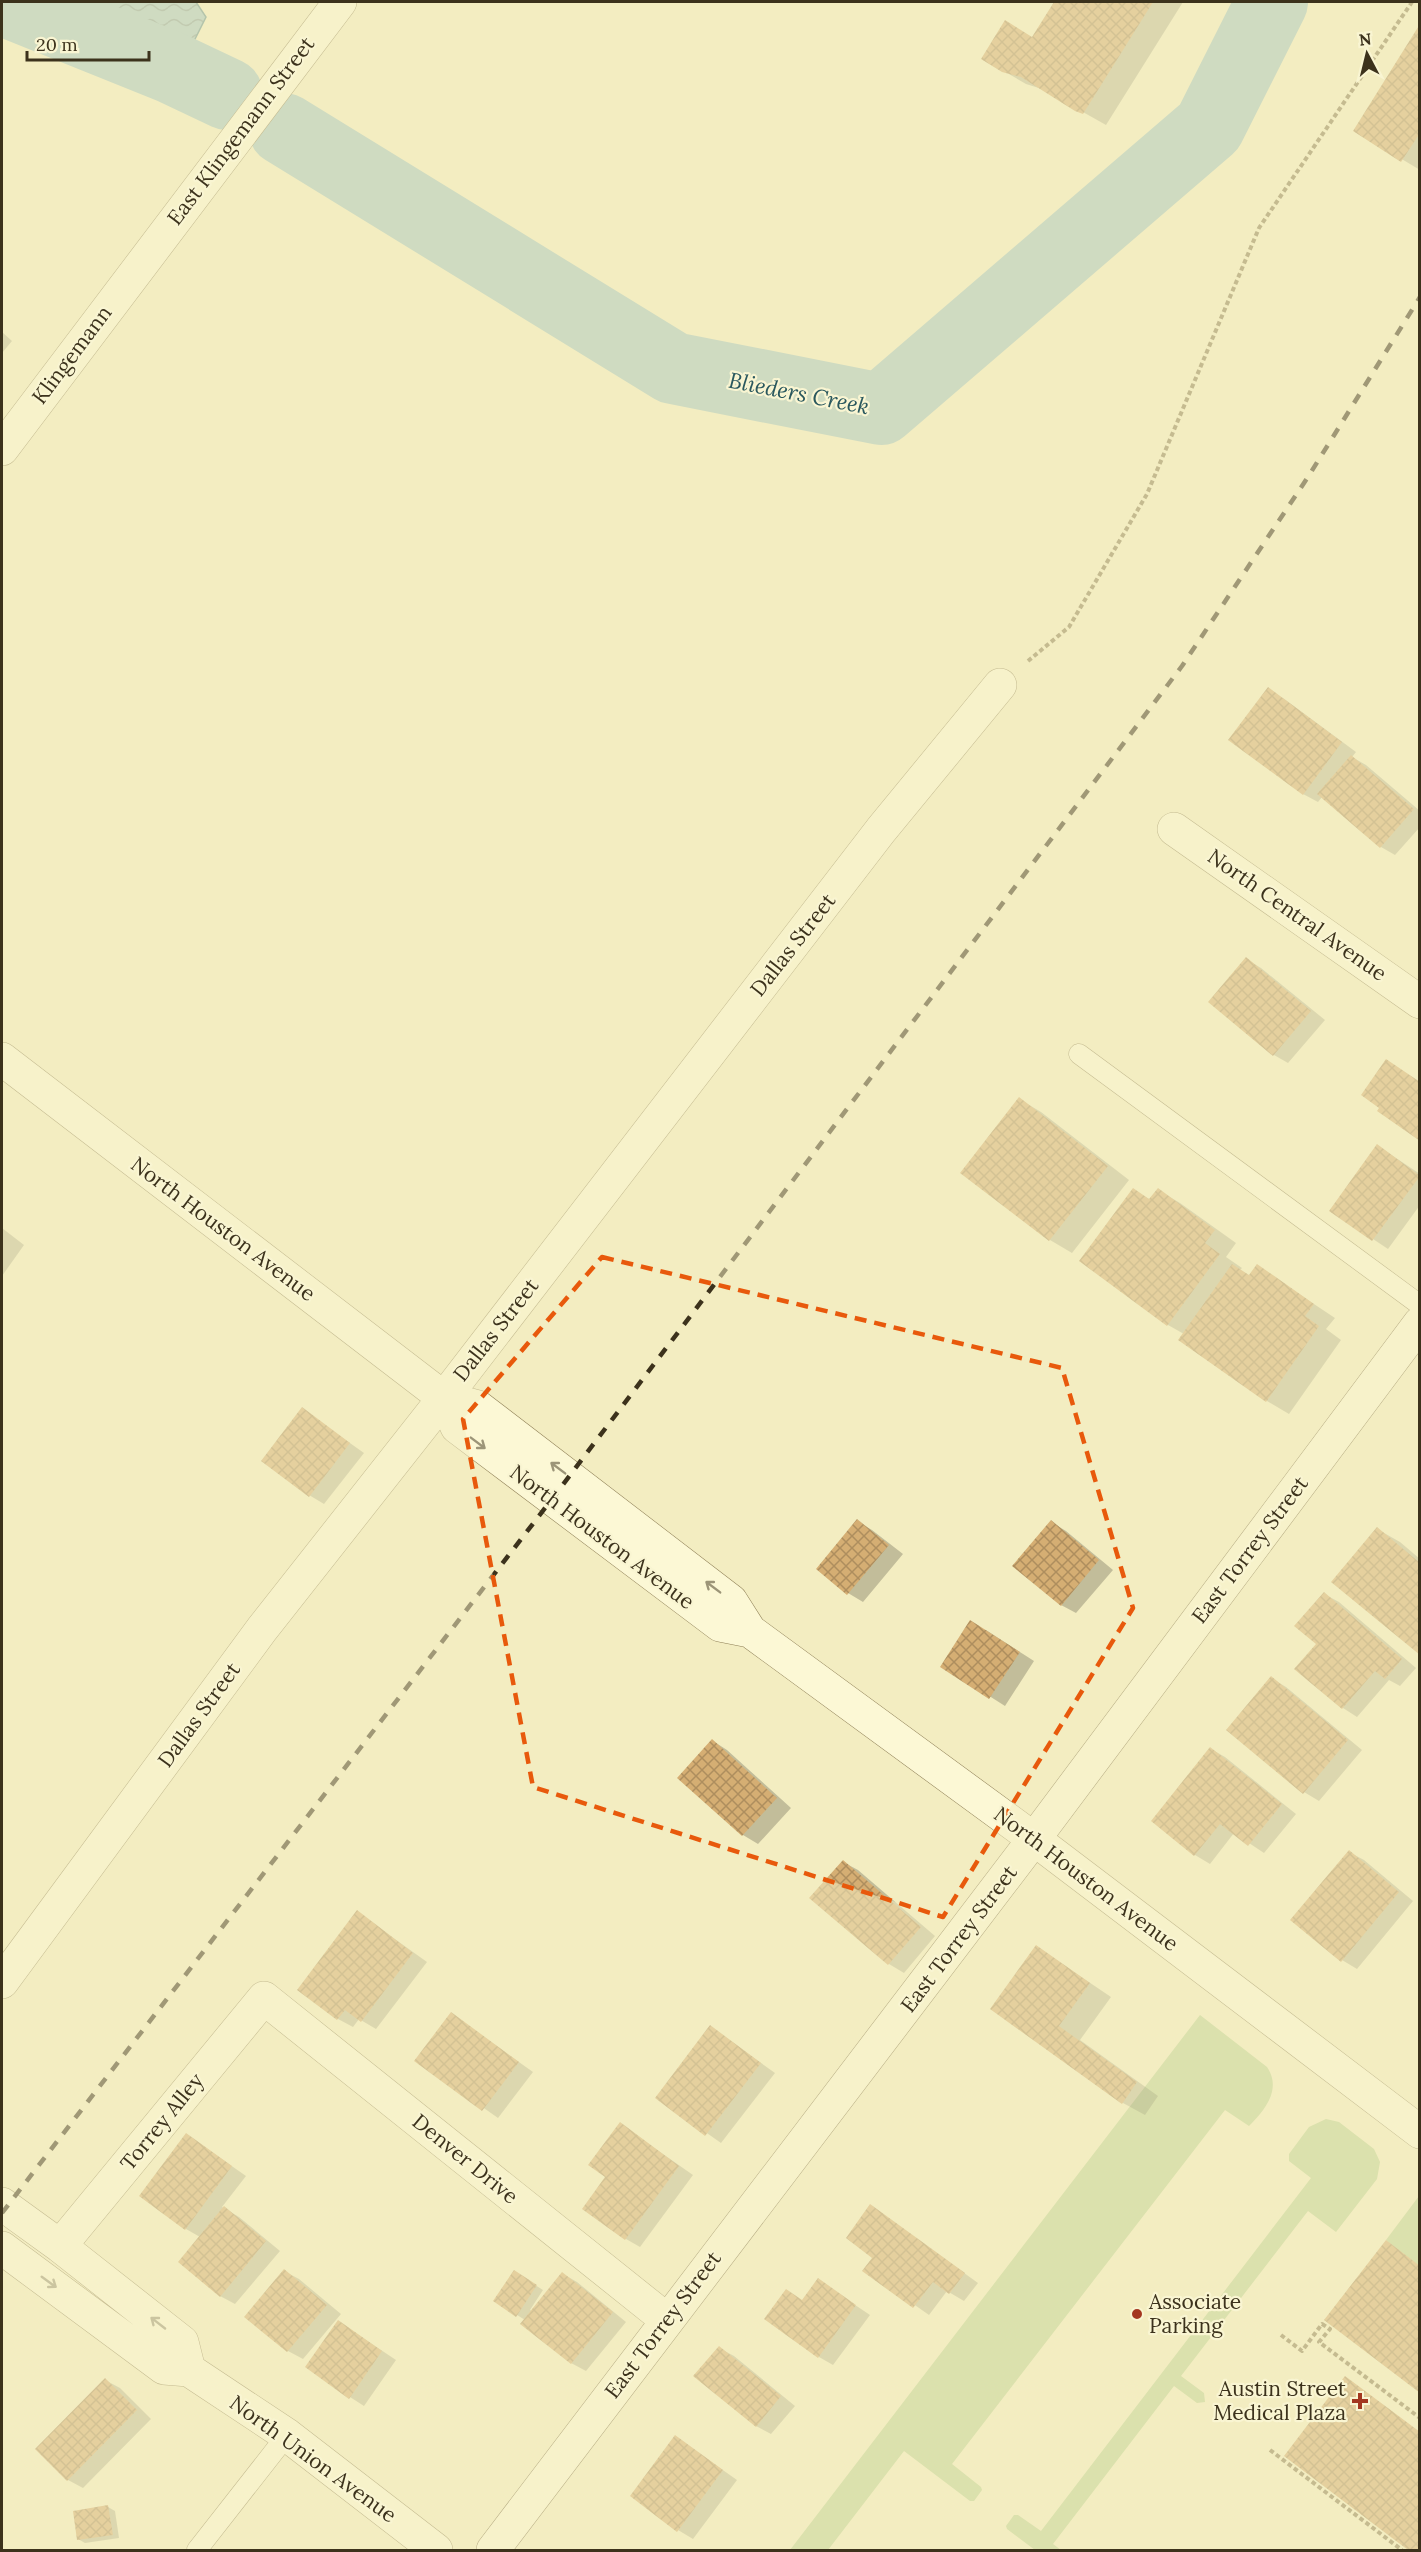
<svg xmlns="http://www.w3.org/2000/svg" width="1421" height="2552" font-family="Lora,serif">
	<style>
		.grass { fill: #bfd294 }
		.water { fill: url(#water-waves); stroke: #6a9491; stroke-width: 1.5 }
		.shadow { fill: #0003 }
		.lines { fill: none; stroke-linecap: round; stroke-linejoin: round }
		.river { stroke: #a4c5c1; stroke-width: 72 }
		.building { fill: url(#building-cross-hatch) }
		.lane-casing { stroke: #8e7f56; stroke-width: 21 }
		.street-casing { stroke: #8e7f56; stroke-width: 34 }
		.secondary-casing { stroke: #705f3a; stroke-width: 34 }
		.path { stroke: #8e7f56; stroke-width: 4; stroke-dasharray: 4.5 3; stroke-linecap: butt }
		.lane { stroke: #fcf8d5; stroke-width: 20 }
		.street { stroke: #fcf8d5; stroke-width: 33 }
		.secondary { stroke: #fcf8d5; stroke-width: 33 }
		.rail { stroke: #3c321c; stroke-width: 4.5; stroke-dasharray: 10 10; stroke-linecap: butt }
		.oneway { stroke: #9c9578 }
		.marked { fill: none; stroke: #e8590c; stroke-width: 4.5; stroke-dasharray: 12 8; stroke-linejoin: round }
		.poi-dot { fill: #a43720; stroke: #f9f5d2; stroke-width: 2 }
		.labels { text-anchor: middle; stroke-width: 4.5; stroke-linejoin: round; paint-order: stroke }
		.street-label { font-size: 21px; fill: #3c321c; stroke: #f9f5d2 }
		.poi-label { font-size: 21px; fill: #3c321c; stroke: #f9f5d2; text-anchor: start }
		.water-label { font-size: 22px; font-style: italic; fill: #2a585e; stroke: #f9f5d2 }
	</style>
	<defs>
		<pattern id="water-waves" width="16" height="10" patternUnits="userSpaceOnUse" patternTransform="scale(1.5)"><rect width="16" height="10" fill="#a4c5c1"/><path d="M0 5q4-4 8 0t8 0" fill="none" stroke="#87a19c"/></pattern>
		<pattern id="building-cross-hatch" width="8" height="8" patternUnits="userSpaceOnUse" patternTransform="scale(1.5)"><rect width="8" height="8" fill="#d5ae73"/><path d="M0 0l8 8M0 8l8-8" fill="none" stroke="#ae8e5e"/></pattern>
	</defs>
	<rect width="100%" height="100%" fill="#f3edc1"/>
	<!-- grass -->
	<path class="grass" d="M1200,2015L1267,2067C1282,2089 1265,2110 1249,2126L1225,2110L952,2464L981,2487L982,2490L974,2501H970L904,2451L828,2550H790Z
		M1326,2119L1339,2122L1374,2149L1380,2162L1377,2179L1336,2232L1308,2211L1181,2376L1204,2393L1205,2402L1197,2403L1174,2386L1053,2544L1061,2550H1035L1007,2529L1006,2526L1014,2515H1018L1041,2531L1311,2178L1289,2161V2154L1309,2127Z
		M1419,2196V2266L1386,2240Z"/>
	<!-- water -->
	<path class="water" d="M2,2H196L206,17L191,47L150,87L33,29L2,18Z"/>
	<!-- shadow -->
	<path class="shadow" d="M1056,2H1183L1106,125L1042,89L1026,84L1002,70L1033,38Z
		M1420,26V170L1355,131Z
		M2,332L12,341L2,353Z
		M1283,698L1356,752L1352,757L1366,765L1420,811V827L1395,855L1381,847L1322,797L1318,802L1303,794Z
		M1246,959L1261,968L1325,1020L1288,1063L1274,1055Z
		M1019,1099L1041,1112L1129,1180L1072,1253L1050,1240Z
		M1378,1146L1420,1174V1205L1388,1249L1331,1211Z
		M1133,1190L1151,1200L1158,1190L1180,1203L1236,1243L1226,1257L1242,1268L1240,1270L1250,1276L1257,1266L1335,1318L1326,1329L1341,1340L1289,1414L1267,1401L1184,1334L1168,1325Z
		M2,1228L24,1245L2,1276Z
		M302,1409L364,1453L324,1504L309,1495Z
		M857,1521L872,1530L903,1554L863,1602L848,1593Z
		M1051,1522L1066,1531L1113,1570L1076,1613L1061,1605Z
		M1377,1529L1400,1542L1420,1559V1653Z
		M1324,1594L1339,1602L1416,1668L1400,1686L1389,1680L1357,1717L1343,1708L1318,1644Z
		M986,1630L1034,1661L1005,1706L942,1666Z
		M1271,1678L1286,1687L1362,1750L1319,1801L1304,1792Z
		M713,1741L727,1750L791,1808L758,1844L743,1835Z
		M1211,1749L1225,1757L1296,1814L1264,1853L1234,1833L1210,1864L1195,1855L1153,1821Z
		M1349,1852L1364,1860L1413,1901L1357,1969L1342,1960Z
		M843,1862L858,1870L935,1936L904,1973L889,1964L811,1898Z
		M357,1912L427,1962L376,2029L359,2019L353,2027L338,2019Z
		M1037,1947L1111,1997L1080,2040L1158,2096L1145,2115L1123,2103L992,2009Z
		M451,2014L533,2072L498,2118L417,2061Z
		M711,2027L775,2073L721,2143L657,2098Z
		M620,2124L693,2175L640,2247L626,2239Z
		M186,2134L246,2176L222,2207L239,2217L280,2251L235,2304L220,2296L200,2237L186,2229Z
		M871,2206L978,2283L964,2301L947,2291L929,2315L865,2270L874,2258Z
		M284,2271L299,2279L341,2314L303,2359L288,2351Z
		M563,2274L577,2282L626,2322L586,2371L571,2363L525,2320L495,2301L521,2276L543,2290L530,2310L532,2311Z
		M818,2280L870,2315L833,2365L819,2357L803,2301Z
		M339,2322L396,2360L364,2406L350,2397Z
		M719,2348L734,2356L795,2406L771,2434L756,2426Z
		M105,2380L120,2388L151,2419L83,2488L68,2480L37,2449Z
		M676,2437L737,2480L693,2539L678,2530Z
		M108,2507L115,2511L119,2538L85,2543L78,2539Z"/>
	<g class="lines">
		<!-- river -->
		<path class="river" d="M8,2L170,67L227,94
			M284,129L673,368L881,409L1209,127L1272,2"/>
	</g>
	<!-- building -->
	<path class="building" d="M1054,2H1153L1083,114L1075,111L1021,77L1002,72L981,59L1005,20L1032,37Z
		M1420,24V133L1401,162L1353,131Z
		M1268,687L1342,742L1303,795L1228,740Z
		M1351,755L1414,809L1380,848L1317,794Z
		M1246,957L1311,1011L1273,1056L1208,1002Z
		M1386,1059L1420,1082V1141L1377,1111L1379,1108L1361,1095Z
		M1019,1097L1108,1166L1049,1241L960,1173Z
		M1377,1144L1420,1176L1372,1241L1329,1211Z
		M1133,1188L1149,1199L1158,1188L1215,1230L1205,1243L1220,1254L1167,1326L1079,1261Z
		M1232,1264L1249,1275L1257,1264L1314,1304L1305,1316L1319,1326L1266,1402L1178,1340Z
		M302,1407L350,1443L309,1497L261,1461Z
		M857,1519L889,1545L847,1595L816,1569Z
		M1051,1520L1099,1560L1061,1606L1012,1566Z
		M1377,1527L1420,1563V1655L1331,1582Z
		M1324,1592L1402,1659L1385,1679L1375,1671L1342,1709L1294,1669L1316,1644L1294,1626Z
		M970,1620L1020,1652L989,1699L940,1667Z
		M1271,1676L1348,1740L1303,1794L1226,1730Z
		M712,1739L777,1798L742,1836L677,1778Z
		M1210,1747L1282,1804L1248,1846L1220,1824L1194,1856L1151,1821Z
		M1349,1850L1399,1892L1341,1962L1290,1920Z
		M843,1860L921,1927L888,1965L809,1898Z
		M357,1910L413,1953L361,2022L345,2010L337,2020L297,1990Z
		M1036,1945L1090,1983L1059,2026L1137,2082L1122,2104L990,2009Z
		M451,2012L519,2062L482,2111L414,2061Z
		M710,2025L761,2063L705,2136L655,2098Z
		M620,2122L679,2166L625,2240L582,2209L605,2177L588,2165Z
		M186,2133L232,2166L185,2230L139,2196Z
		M870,2204L965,2273L949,2294L933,2282L913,2308L862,2271L872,2258L846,2238Z
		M224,2206L266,2241L220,2297L178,2262Z
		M1386,2240L1420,2266V2393L1324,2320Z
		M284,2269L327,2305L287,2352L244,2317Z
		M514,2270L537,2285L516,2317L493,2301Z
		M562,2272L613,2312L571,2364L520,2324Z
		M818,2278L856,2305L818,2358L764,2319L786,2289L802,2300Z
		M338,2320L382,2351L349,2399L305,2367Z
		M719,2346L781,2396L756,2427L693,2376Z
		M1345,2376L1420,2432V2550H1408L1284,2456Z
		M105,2378L137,2410L67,2481L35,2449Z
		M675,2435L723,2470L677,2532L630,2496Z
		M108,2505L113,2535L77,2540L73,2511Z"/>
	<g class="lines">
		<defs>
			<path id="lane" d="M1079,1054L1420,1305
				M197,2550L287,2435"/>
			<path id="street" d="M2,449L340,2
				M1174,829L1420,1002
				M2,1059L444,1398L478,1407L731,1601L750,1631L1034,1839L1420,2132
				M444,1398L457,1427L720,1625L750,1631
				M2,1982L262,1629L444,1398L881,830L1000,685
				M2,2204L60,2246L182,2342L189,2370
				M60,2246L264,1998L667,2320
				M2,2248L164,2368L189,2370L287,2435L436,2550"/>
			<path id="secondary" d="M493,2550L1034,1839L1420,1323"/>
		</defs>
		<!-- lane casing -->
		<use href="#lane" class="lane-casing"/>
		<!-- street casing -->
		<use href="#street" class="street-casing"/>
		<!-- secondary casing -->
		<use href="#secondary" class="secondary-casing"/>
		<!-- path -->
		<path class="path" d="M1028,661L1069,627L1147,494L1259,228L1412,2
			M1281,2335L1302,2351L1322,2324L1330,2329L1319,2342L1420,2418
			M1270,2450L1402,2550"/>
		<!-- lane -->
		<use href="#lane" class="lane"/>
		<!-- street -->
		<use href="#street" class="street"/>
		<!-- secondary -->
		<use href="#secondary" class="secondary"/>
		<!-- rail -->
		<path class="rail" d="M2,2213L552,1499L1182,666L1308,477L1420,297"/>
	</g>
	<!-- one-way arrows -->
	<defs><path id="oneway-shaft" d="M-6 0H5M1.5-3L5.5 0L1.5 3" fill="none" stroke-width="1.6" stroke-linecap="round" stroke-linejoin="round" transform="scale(1.5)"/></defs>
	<g class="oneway">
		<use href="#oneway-shaft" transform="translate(478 1443) rotate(37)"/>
		<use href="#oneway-shaft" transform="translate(558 1468) rotate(-143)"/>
		<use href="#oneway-shaft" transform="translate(713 1587) rotate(-143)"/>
		<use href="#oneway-shaft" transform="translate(49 2282) rotate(36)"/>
		<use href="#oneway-shaft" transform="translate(158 2323) rotate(-142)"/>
	</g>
	<!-- marked area -->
	<path d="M0 0H1421V2552H0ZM602,1257L1062,1368L1133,1608L943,1917L533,1787L463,1419Z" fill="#f3edc1" fill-opacity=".55" fill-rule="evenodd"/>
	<path class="marked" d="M602,1257L1062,1368L1133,1608L943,1917L533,1787L463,1419Z"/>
	<!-- markers -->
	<g class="poi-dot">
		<circle cx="1137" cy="2314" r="6"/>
		<path d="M1357 2392h6v6h6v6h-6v6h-6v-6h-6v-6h6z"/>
	</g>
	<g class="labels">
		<!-- street labels -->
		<g class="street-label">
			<text transform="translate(241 131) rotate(-53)" y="7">East Klingemann Street</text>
			<text transform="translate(72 355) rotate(-53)" y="7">Klingemann</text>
			<text transform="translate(1297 915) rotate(35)" y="7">North Central Avenue</text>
			<text transform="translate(793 945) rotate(-52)" y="7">Dallas Street</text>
			<text transform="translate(223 1229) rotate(37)" y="7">North Houston Avenue</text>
			<text transform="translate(496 1330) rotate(-52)" y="7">Dallas Street</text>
			<text transform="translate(602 1537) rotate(37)" y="7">North Houston Avenue</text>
			<text transform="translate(1250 1550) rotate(-53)" y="7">East Torrey Street</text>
			<text transform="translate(199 1715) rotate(-54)" y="7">Dallas Street</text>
			<text transform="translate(1086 1879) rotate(37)" y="7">North Houston Avenue</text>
			<text transform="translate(959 1939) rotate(-53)" y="7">East Torrey Street</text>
			<text transform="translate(162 2122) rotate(-51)" y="7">Torrey Alley</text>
			<text transform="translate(465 2159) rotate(39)" y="7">Denver Drive</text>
			<text transform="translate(663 2325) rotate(-53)" y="7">East Torrey Street</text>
			<text transform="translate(313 2459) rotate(36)" y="7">North Union Avenue</text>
		</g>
		<!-- poi labels -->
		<g class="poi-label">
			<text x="1149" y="2309">Associate<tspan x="1149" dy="24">Parking</tspan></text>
			<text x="1346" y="2396" text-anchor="end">Austin Street<tspan x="1346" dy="24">Medical Plaza</tspan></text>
		</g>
		<!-- water labels -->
		<g class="water-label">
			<text transform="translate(799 393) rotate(11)" y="8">Blieders Creek</text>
		</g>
	</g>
	<!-- border -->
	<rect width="1421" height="2552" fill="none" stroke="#3c321c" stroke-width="6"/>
	<!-- north arrow -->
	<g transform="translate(1367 54) rotate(353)" stroke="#f9f5d2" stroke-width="4.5" paint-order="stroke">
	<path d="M0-4.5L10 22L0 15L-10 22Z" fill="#3c321c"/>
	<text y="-9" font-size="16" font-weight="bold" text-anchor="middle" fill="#3c321c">N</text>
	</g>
	<!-- scale -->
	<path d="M27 51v9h122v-9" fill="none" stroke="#3c321c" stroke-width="3"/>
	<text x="36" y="51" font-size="18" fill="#3c321c" stroke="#f9f5d2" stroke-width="4.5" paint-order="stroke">20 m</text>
</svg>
